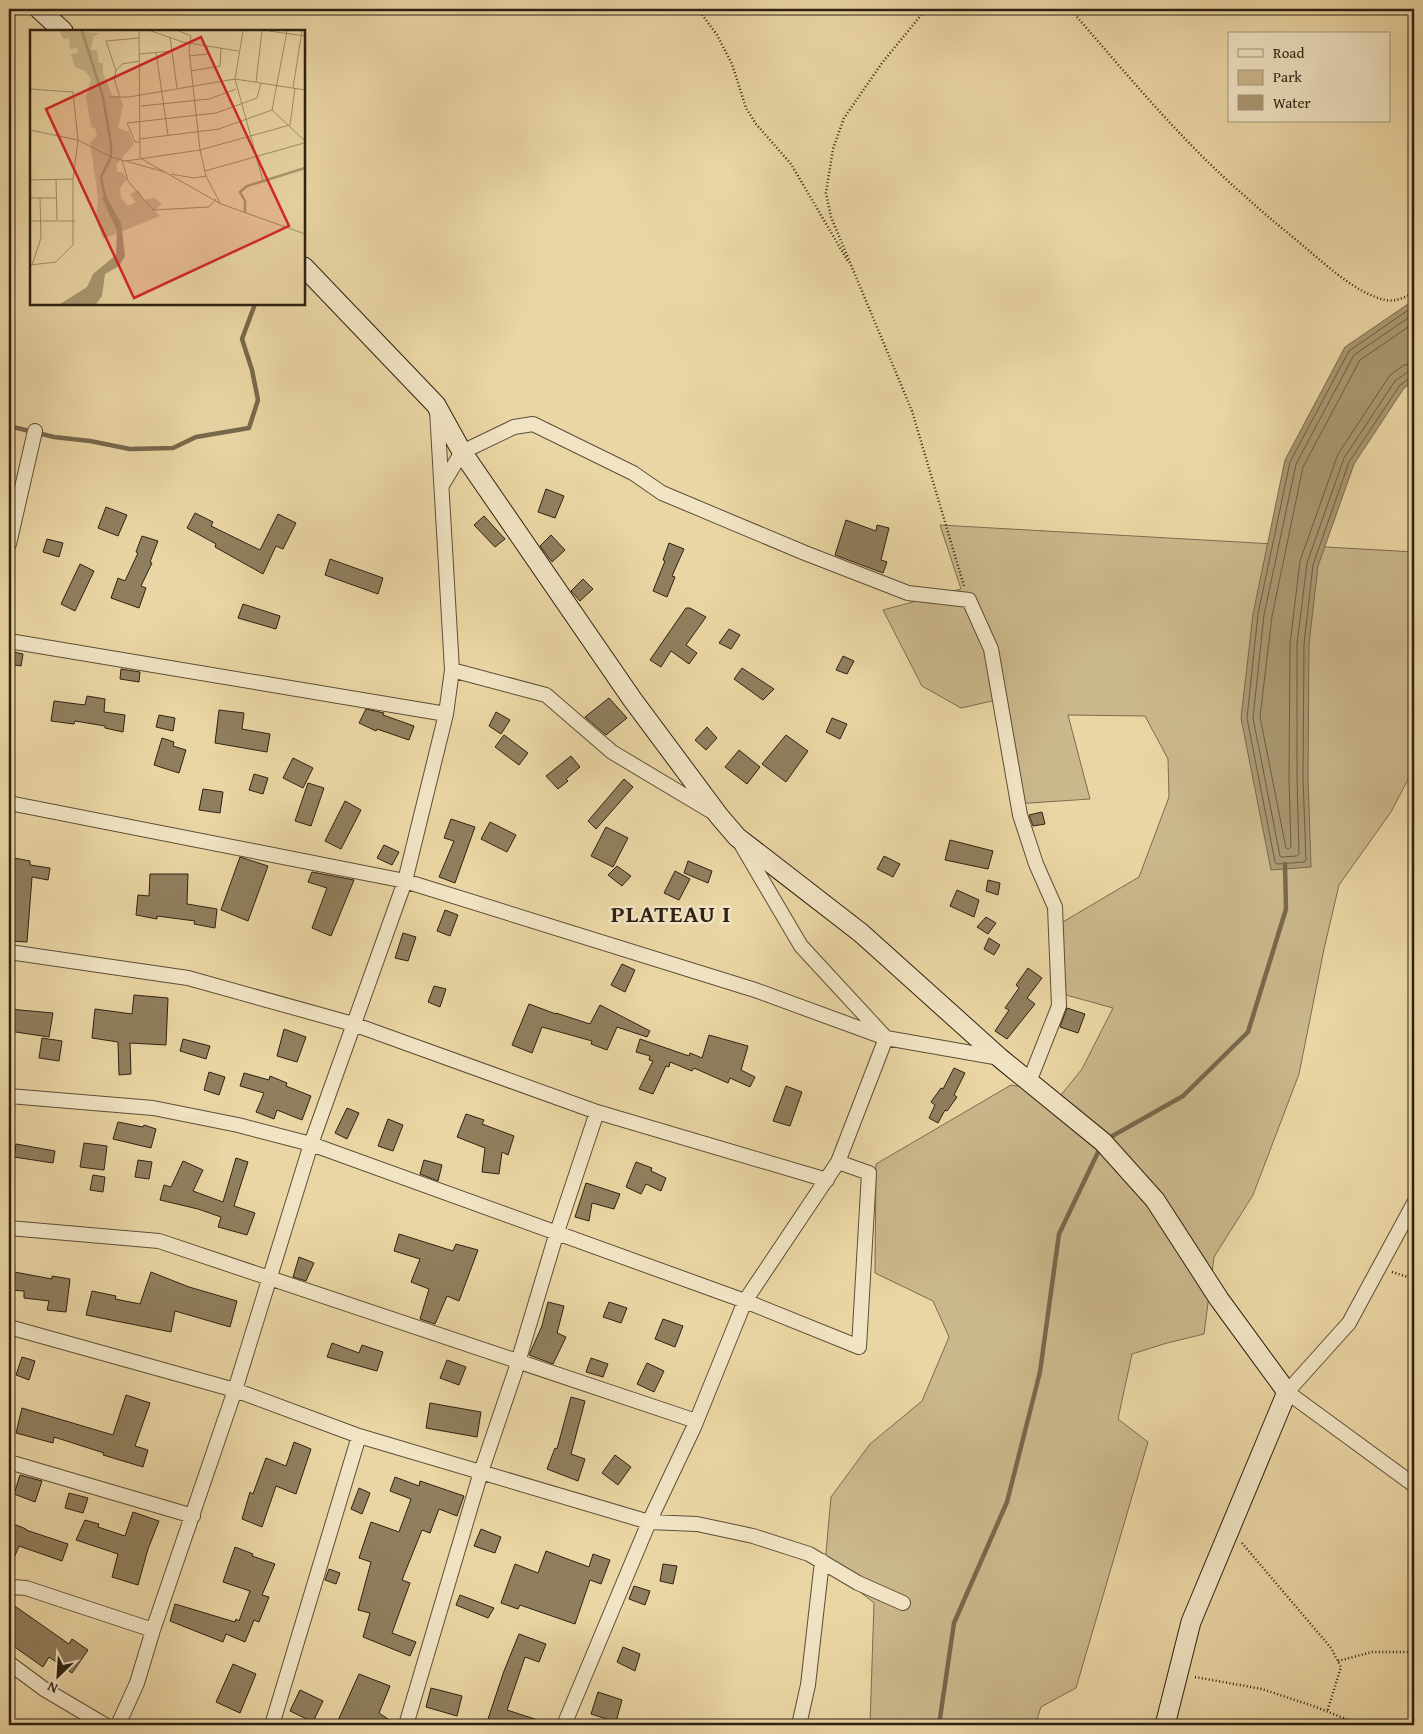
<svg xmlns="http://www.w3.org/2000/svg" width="1423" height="1734" font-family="'Gentium Book Plus',serif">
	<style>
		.green { fill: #cab78b; stroke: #7c6c4e }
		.water { fill: #aa9872; stroke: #78684c }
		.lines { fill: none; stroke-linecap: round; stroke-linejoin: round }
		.shore { stroke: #6c5c42; stroke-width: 1 }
		.stream { stroke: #78684c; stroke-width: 4.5 }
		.building { fill: #907f5e; stroke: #2e2112 }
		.street-casing { stroke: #5d4e36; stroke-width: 16 }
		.secondary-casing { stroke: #2e2112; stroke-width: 21 }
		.path { stroke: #2e2112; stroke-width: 2.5; stroke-dasharray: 1 2.5; stroke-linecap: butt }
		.street { stroke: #f1e4c4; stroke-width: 14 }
		.secondary { stroke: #f1e4c4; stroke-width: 19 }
		.labels { text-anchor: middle; stroke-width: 5; stroke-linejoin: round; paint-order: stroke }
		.district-label { font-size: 24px; font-weight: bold; letter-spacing: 1px; fill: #2e2112; stroke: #f1e4c4 }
		.inset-river { fill: none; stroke: #aa9872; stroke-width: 2.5 }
		.inset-road { fill: none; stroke: #9f8e6a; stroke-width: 1 }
		.view { fill: #d62828; fill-opacity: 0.15; stroke: #d62828; stroke-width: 2.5 }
		.inset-edge { fill: none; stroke: #2e2112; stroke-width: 2.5 }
	</style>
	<rect width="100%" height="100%" fill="#ead6a4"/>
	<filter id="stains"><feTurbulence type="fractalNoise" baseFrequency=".004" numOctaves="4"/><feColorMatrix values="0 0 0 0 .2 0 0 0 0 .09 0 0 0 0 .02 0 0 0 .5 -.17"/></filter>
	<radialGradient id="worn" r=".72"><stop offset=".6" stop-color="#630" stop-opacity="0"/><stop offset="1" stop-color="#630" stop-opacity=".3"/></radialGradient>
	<!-- green -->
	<path class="green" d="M940,525L1414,552V768L1391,812L1339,885L1324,949L1299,1074L1253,1195L1214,1257L1204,1334L1167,1343L1132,1354L1118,1419L1148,1442L1076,1688L1041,1707L1035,1725H870L874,1603L825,1564L831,1497L870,1444L922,1401L949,1337L933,1301L875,1273L876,1164L1011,1085L1061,1095L1082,1069L1113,1008L1066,995L1056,926L1139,877L1169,797L1168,759L1145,716L1068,715L1090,799L1015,804L1001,699L961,708L922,686L883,610L961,589Z"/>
	<!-- water -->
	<path class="water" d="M1414,300V381L1404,388L1354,464L1318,566L1309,644L1308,778L1311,867L1271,870L1241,718L1253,614L1285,460L1345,347Z"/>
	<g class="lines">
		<!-- shore -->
		<path class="shore" d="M1414,306L1349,351L1290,462L1258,614L1247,718L1275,862L1277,864L1304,862L1306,860L1303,778L1304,644L1313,565L1349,462L1400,385L1410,378L1414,377
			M1414,314L1354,355L1296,464L1264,615L1253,718L1280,856L1282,857L1297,856L1299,854L1297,779V644L1307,563L1344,458L1395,381L1408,372L1414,371
			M1414,323L1360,360L1303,467L1272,616L1260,717L1286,848L1288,849L1291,847L1289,779L1290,644L1300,561L1338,454L1390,375L1404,365L1414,364"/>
		<!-- stream -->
		<path class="stream" d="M9,426L54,437L90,441L130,449L173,448L196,437L249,428L258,400L252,370L242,339L255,304
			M1107,1139L1183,1096L1248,1032L1286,909L1285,864
			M939,1725L954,1623L1007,1502L1040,1372L1059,1234L1101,1146"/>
	</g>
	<!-- building -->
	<path class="building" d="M546,489L564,496L555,518L538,512Z
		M106,507L127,515L118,536L98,528Z
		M195,513L213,522L211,526L260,550L278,514L296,523L283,549L276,546L263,574L215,547L216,544L187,528Z
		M484,516L505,539L495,547L474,525Z
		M846,520L876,531L877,525L889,528L881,560L887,562L883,573L835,555Z
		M551,535L565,550L552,562L540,546Z
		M142,536L158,541L150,562L152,563L141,586L146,588L139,608L111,598L118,578L125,581L138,553L136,552Z
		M47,539L63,543L59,557L43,552Z
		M669,543L684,549L672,576L675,577L667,597L653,591L665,561L663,560Z
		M330,559L383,578L378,594L325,575Z
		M80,564L94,571L75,611L61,604Z
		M583,579L593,589L580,601L571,591Z
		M243,604L280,616L276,629L238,618Z
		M686,608H690L706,617L686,645L697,653L689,664L671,651L661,667L650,660Z
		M729,629L740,635L731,649L719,643Z
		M9,651L23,654L21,666L9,664Z
		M843,656L854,661L847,674L836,670Z
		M742,668L774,689L763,700L734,679Z
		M121,669L140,672L139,682L120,679Z
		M87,696L105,699L104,712L125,715L123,732L105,728V726L75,721L74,724L51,721L54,701L85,705Z
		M609,698L627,718L606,735L585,717Z
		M366,709L384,713L383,715L414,726L409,740L377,729L376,731L359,723Z
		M219,710L244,713L242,729L270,734L267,752L215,743Z
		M496,712L510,720L501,734L489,726Z
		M159,715L175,718L173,731L156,727Z
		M832,718L847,724L840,739L826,732Z
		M707,727L717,738L706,750L695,740Z
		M504,735L528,753L519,765L495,747Z
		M786,735L808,751L786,782L762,764Z
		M162,738L174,742L173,746L186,750L179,773L154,765Z
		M739,750L760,767L747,784L725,767Z
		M571,756L580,767L566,779L568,781L558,789L546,776Z
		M293,758L313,768L303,788L283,778Z
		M254,774L268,778L263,794L249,790Z
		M624,779L633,787L596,829L588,821Z
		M308,783L324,788L311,826L295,821Z
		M203,789L223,792L220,813L199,810Z
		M345,801L361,810L341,849L325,841Z
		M1042,812L1045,824L1033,826L1029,815Z
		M451,819L475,827L455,883L439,877L454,841L444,838Z
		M490,822L516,835L507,852L481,839Z
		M606,827L628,838L613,867L591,856Z
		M950,840L993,851L988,869L945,860Z
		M384,845L399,852L392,865L377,858Z
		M884,856L900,864L893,877L877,869Z
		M9,857L30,861V865L50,868L48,880L32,877L27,942L9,941Z
		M240,857L268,866L248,921L221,910Z
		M688,861L712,871L708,883L684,873Z
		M617,866L631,876L622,886L608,875Z
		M675,871L690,879L679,900L664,893Z
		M312,872L354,880L331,936L312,928L327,888L308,882Z
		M150,874H188L187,904L217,909L215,928L194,924L195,921L157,916V919L136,915L138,895L149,896Z
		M988,880L1000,883L998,895L986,891Z
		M957,890L979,900L974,917L950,906Z
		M445,910L458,915L450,936L437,931Z
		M986,917L996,923L988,934L977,927Z
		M403,933L416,937L408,961L395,958Z
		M989,938L1000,945L994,955L984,949Z
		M622,964L635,970L625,992L611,985Z
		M1028,968L1042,978L1027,998L1035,1004L1007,1039L995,1031L1009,1010L1005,1008L1019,988L1016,985Z
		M434,986L446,989L440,1007L428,1002Z
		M134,995L168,998L166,1045L130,1043L131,1074L119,1075L118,1042L92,1038L95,1009L132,1014Z
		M529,1004L556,1014V1013L590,1024L600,1005L650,1031L647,1037L617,1027L607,1050L591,1044L592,1041L542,1027L532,1053L512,1045Z
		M1067,1008L1085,1014L1078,1033L1060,1027Z
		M9,1009L53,1013L49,1037L9,1031Z
		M284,1029L306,1037L297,1062L277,1056Z
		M709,1035L748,1046L741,1070L755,1077L750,1087L730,1078L728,1083L694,1068L692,1071L670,1062L669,1067L666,1066L653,1094L639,1089L653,1061L649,1060L650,1056L636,1052L640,1039L689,1056L690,1053L702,1058Z
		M42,1038L62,1041L59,1061L39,1058Z
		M183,1039L210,1046L206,1059L180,1051Z
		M954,1068L965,1073L954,1095L957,1097L947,1111L945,1110L938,1123L929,1118L935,1105L931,1102L941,1088L943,1089Z
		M209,1072L225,1077L219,1095L204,1090Z
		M244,1073L269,1080L270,1076L287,1083L286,1086L311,1096L302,1120L277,1110L274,1119L256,1112L264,1093L240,1086Z
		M786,1086L802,1092L790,1126L773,1121Z
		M347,1108L359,1113L347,1139L335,1133Z
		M466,1114L484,1120L482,1124L514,1136L508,1155L502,1152L499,1174L482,1172L485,1148L457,1137Z
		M388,1119L403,1125L393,1151L378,1146Z
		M118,1122L143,1127L144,1125L156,1129L151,1148L113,1139Z
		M84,1143L107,1146L104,1170L80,1167Z
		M16,1144L55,1151L53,1163L14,1157Z
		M236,1158L248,1162L234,1206L255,1213L247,1235L218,1227L221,1217L198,1209L160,1200L164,1185L171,1187L183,1161L203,1170L193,1191L223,1202Z
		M138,1160L152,1162L149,1179L135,1177Z
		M424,1160L442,1165L438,1181L420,1174Z
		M636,1162L652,1168L651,1171L666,1178L661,1191L646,1184L641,1194L626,1187Z
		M93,1175L105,1177L103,1192L90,1190Z
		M586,1183L620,1194L614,1209L592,1203L589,1221L575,1217Z
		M399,1234L453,1251L456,1244L478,1250L459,1301L447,1296L435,1324L420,1319L429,1289L411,1282L420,1259L394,1251Z
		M299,1257L314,1263L306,1281L293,1277Z
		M9,1271L52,1279V1276L70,1279L66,1312L47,1310L49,1301L24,1298V1291L9,1290Z
		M151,1272L189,1287L237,1301L230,1327L175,1311L171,1332L86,1315L92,1291L116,1296L115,1299L140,1304Z
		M548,1302L564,1306L557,1333L566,1337L553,1364L529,1355L542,1326Z
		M609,1302L627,1308L621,1323L603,1317Z
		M663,1319L683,1326L675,1347L655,1339Z
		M332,1343L359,1353L362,1345L383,1352L377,1371L327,1357Z
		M22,1357L35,1361L29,1380L16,1375Z
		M591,1358L608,1364L603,1377L586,1372Z
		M447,1360L466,1367L459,1385L440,1378Z
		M647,1363L664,1371L654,1392L637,1384Z
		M126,1395L150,1403L135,1446L148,1450L143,1467L103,1455L104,1453L54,1437L53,1443L16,1433L22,1408L113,1435Z
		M571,1397L585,1401L571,1454L585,1459L578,1481L547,1469L555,1448L557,1449Z
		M430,1403L481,1412L477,1437L426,1428Z
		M294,1442L311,1449L296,1494L276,1486L262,1527L242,1519L250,1492L253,1494L266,1458L286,1466Z
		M615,1455L631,1467L618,1485L602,1473Z
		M20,1475L42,1481L35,1502L14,1494Z
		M395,1477L419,1486L420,1481L464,1496L457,1516L439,1509L430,1533L422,1530L402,1580L410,1583L392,1633L416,1642L410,1656L363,1637L370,1613L358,1610L371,1562L359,1558L371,1522L399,1532L411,1499L390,1491Z
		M359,1488L370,1493L362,1514L351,1509Z
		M69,1493L88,1498L83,1513L65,1508Z
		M133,1512L159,1521L148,1549L138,1585L112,1577L118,1554L76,1540L85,1520L99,1524L98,1527L125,1536Z
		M9,1522L26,1529V1530L68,1544L62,1561L19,1546L9,1570Z
		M481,1529L501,1537L495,1553L474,1546Z
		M235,1547L253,1554L252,1556L275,1564L262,1595L269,1597L259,1622L254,1620L245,1642L226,1634L223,1642L170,1621L175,1604L235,1622L236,1619L239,1621L250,1591L223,1582Z
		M546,1551L589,1567L593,1554L610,1560L601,1584L590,1580L575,1624L520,1605L518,1609L501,1603L515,1564L538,1573Z
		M663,1564L677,1566L673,1584L660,1581Z
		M329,1569L340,1573L336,1584L325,1580Z
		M634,1586L650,1591L645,1605L629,1599Z
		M460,1595L494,1608L488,1618L456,1605Z
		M9,1602L69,1644L72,1639L88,1650L72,1673L49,1657L43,1667L9,1643Z
		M519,1634L546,1644L539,1662L525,1657L507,1710L547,1723L546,1725H486L504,1671Z
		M623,1647L640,1654L635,1671L617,1662Z
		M233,1664L256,1674L240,1713L216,1702Z
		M359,1674L390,1686L379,1713L397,1725H336Z
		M431,1688L462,1696L457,1716L426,1707Z
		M300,1690L323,1701L313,1722L290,1711Z
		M598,1692L622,1700L616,1722L591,1714Z"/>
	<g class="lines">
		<defs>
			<path id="street" d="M442,485L462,452L514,427L533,424L633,473L662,493L805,553L908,593L969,600L991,649L1020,815L1036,864L1055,907L1059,1006L1029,1082
				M9,544L35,431
				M9,641L446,714
				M452,670L546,695L612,752L714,813
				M9,803L405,881L755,990L886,1038L1000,1058
				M9,952L188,978L353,1024L597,1112L827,1180
				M9,1096L153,1108L238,1125L311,1144L745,1301L859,1347L869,1173L838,1162
				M1414,1203L1349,1323L1287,1392L1414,1485
				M9,1228L159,1241L696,1421
				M9,1327L235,1390L359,1436L649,1522L697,1524L753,1536L809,1554L858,1583L903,1603
				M9,1462L193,1516
				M9,1591L13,1587L26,1588L153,1630
				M9,1663L44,1689L105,1725
				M118,1725L137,1683L153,1630L235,1390L311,1144L405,881L446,714L452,670L437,410
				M272,1725L359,1436
				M406,1725L481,1472L515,1372L557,1232L597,1112
				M564,1725L649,1522L694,1427L745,1301L838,1162L886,1038L801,946L741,844
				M799,1725L808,1685L822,1561"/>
			<path id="secondary" d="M39,9L63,31
				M304,267L436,405L462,452L632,699L719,816L737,837L861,933L1000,1058L1103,1142L1155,1200L1219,1299L1287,1392L1191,1622L1165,1725"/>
		</defs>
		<!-- street casing -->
		<use href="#street" class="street-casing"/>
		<!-- secondary casing -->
		<use href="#secondary" class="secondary-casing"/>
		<!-- path -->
		<path class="path" d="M698,9L717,35L732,64L746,108L756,124L791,164L849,263
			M926,9L882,63L844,118L833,149L826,193L831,217L912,411L964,586
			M1070,9C1126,73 1181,141 1246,197C1263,213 1282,228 1301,244C1324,263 1355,293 1385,300C1395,302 1406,297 1414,293
			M1392,1272L1414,1279
			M1242,1543L1331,1648L1341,1667L1327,1712
			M1338,1661L1372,1652H1414
			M1195,1677L1262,1689L1316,1707L1361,1725"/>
		<!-- street -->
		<use href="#street" class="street"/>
		<!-- secondary -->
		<use href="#secondary" class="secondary"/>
	</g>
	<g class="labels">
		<!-- district labels -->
		<g class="district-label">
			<text x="671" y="922">PLATEAU I</text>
		</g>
	</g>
	<!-- overview -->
	<g transform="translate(30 30)">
		<rect width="275" height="275" fill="#ead6a4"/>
		<path d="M30,1L70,3L63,7L61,20H67L69,33H73V43L82,65L90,67L93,75L88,98L99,102L104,114L87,134V142H92L97,149L90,158L91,168L98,176L106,172L100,164L108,160L114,170L124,168L132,174L125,180L130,186L73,209L66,189L68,167L60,112L67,106L65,98L61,97L56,67L61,49L55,41L45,37L41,24L48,23L47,18L40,19L39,8L33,9Z" fill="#cab78b"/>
		<path d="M76,166L91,193L95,226L89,236L75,244L72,266L66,274H30L57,257L63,244L86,225L87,201L72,168Z" fill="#aa9872"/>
		<path class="inset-river" d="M52,1L73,67L81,115V127L71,147L75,167M215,182V171L210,162L217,156L275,138"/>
		<path class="inset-road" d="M109,1L110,128L191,174L275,204M121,1L153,12L208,21M149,1L161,6L159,20L170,120L176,146L190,173M213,1L205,49L233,151M239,1L275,6M140,7L147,58M126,22L138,105M109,24L142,21M160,26L177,24L178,16M86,41L76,11L109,8M161,41L190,36L191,18M226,52L232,1M263,58L272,1M0,59L43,62L48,110L43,149V215L26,232L0,235M79,67H99L205,49L275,60M90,68L84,48L86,41L92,34L110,31M111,76L179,69L206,59M242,80L274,110M0,100L48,110L81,127L135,142M109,109L189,99L242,80L257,1M109,112H105L97,93L186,83L227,68L231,53M92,130L98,151L123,180L179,177L186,169M96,131L170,120L260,95L265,58M175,141L274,113M141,144L164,148L176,146M26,149L27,190M0,150L43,149M0,168H27M0,191H45M2,235L11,208L10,168"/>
		<path class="view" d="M171,7L259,196L104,268L16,79Z"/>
		<rect width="275" height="275" class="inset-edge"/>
	</g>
	<!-- margin -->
	<rect width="1423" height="1734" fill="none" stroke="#ead6a4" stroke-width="30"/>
	<rect x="10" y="10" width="1403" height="1714" fill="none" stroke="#2e2112" stroke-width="2.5"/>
	<rect x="15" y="15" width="1393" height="1704" fill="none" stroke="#2e2112"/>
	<!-- legend -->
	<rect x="1228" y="32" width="162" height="90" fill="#f1e4c4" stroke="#a3967d"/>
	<rect x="1238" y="49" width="25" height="8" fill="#f1e4c4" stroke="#a3967d"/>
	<text x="1273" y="58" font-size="15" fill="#2e2112">Road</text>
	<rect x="1238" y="70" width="25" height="15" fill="#cab78b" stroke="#a3967d"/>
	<text x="1273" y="82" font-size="15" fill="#2e2112">Park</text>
	<rect x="1238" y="95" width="25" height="15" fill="#aa9872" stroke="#a3967d"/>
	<text x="1273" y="108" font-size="15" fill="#2e2112">Water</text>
	<!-- north arrow -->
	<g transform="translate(58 1676) rotate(205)" stroke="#f1e4c4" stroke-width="4" paint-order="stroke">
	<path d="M0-4L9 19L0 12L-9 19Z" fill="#2e2112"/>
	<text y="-8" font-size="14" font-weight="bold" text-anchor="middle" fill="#2e2112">N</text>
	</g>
	<rect width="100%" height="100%" filter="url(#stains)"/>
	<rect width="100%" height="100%" fill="url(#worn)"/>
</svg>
